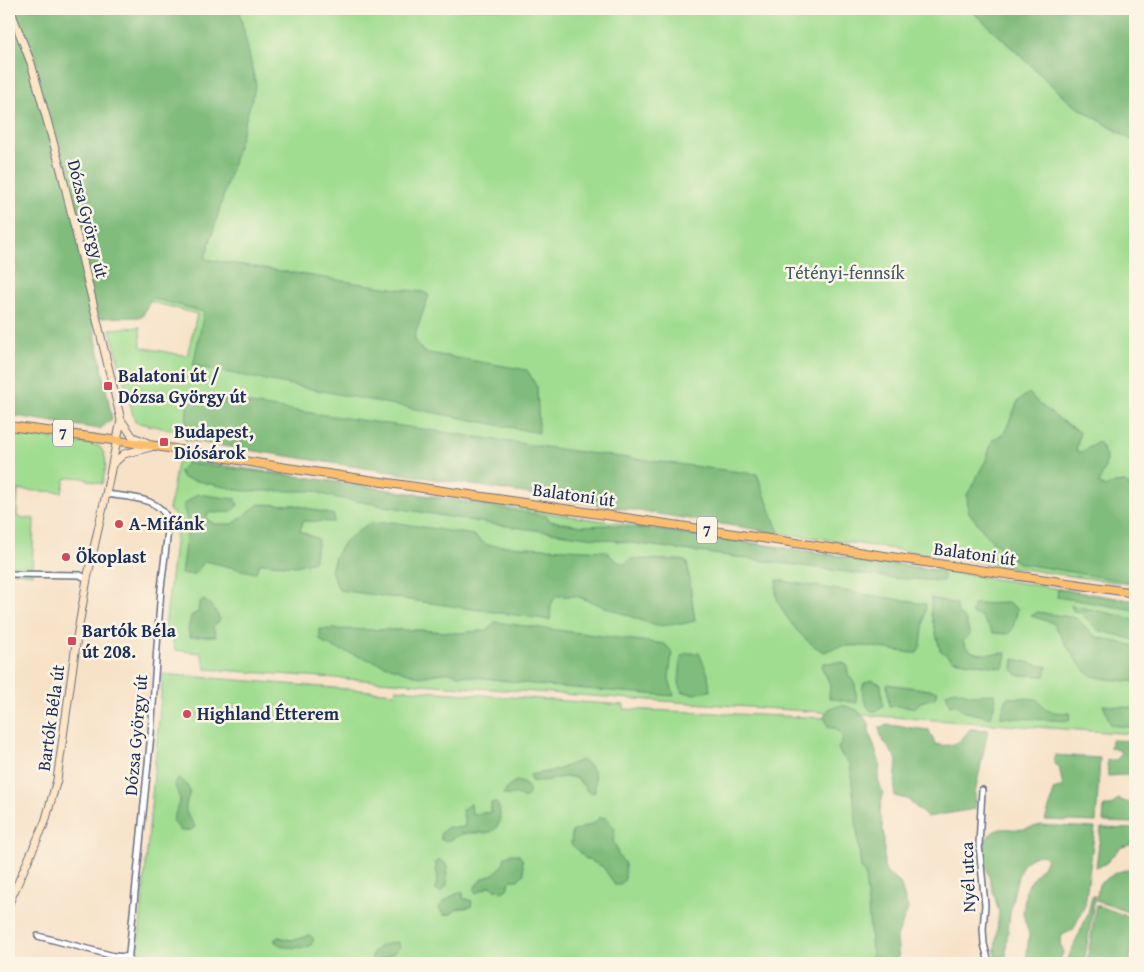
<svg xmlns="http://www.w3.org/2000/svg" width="1144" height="972" font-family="'Gentium Book Plus',serif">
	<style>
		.green { fill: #a1dd91; stroke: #5e8678 }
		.forest { fill: #80bc7b; stroke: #4e766c }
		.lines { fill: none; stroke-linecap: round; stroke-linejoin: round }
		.street-casing { stroke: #686e83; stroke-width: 8 }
		.secondary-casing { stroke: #686e83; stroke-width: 9 }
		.primary-casing { stroke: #686e83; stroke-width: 10 }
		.street { stroke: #fff; stroke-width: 5 }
		.secondary { stroke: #fde5c5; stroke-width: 7 }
		.primary { stroke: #fbbe6e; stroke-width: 8 }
		.poi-dot { fill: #d1495b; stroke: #fcf5e5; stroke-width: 2 }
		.labels { text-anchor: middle; stroke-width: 5; stroke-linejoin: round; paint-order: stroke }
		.shield { fill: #fcf5e5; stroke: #5e6a86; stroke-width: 1 }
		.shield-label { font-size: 16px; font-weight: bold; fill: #1b2f5e }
		.street-label { font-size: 18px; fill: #1b2f5e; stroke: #fcf5e5 }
		.park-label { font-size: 18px; fill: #3c5a6b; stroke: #fcf5e5 }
		.poi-label { font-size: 18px; font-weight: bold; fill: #1b2f5e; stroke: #fcf5e5; text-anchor: start }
	</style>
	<rect width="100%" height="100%" fill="#fcf5e5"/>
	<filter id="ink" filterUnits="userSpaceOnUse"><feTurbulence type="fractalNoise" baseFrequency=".02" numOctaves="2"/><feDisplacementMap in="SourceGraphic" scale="10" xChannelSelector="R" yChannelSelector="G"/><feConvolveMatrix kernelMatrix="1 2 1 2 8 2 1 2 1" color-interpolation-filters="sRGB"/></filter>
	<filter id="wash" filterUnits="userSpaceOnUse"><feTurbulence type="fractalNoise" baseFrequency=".0096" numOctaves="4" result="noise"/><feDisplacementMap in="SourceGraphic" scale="20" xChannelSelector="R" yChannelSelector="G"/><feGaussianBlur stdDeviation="1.12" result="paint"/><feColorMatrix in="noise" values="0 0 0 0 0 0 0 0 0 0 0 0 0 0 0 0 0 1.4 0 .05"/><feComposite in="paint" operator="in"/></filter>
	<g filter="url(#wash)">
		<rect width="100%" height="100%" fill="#f7e2c8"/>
		<!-- green -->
		<path class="green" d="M20,9H970L1071,103L1135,142V585C1016,569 898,548 779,533L778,529L258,449L135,422L110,329L140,327L141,347L187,356L197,314L148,301Z
			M9,432L99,446C110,459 105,469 102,484C87,481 81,474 65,479L62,492L18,490L17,517L34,519L32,574L9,571Z
			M187,460L945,571L1135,601V734L206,669L201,653L175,650L172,638L164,636L178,518L169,510L177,463Z
			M163,674L396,693L395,689L624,705V709L848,719L885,963H137Z"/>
		<!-- forest -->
		<path class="forest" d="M9,9H239L256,85L205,259L376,286L423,292L429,295L414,338L423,352L527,370L537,387L539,433L193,366L204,312L152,298L142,317L92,318L112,419L100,429L9,415Z
			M970,9H1135V142L1071,103Z
			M1029,393C1043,409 1061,421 1080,432L1076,451L1082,452L1098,442C1111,460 1106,464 1099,483L1105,487L1115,483L1125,482L1135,492V583L1018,563L988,537L968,511L967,495L986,460L993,439L1004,434L1018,401Z
			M188,395L573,451L757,474L779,533L185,440Z
			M187,463L311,478L547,516L550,521L583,526L610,525L715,538L938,571L944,576L943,581L891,578L491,524L332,497L314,491H243L183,478L179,471Z
			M197,494L235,499L238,505L231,512L208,513L206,518L214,524H233L259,504L296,505L334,515V522L303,521L300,531L318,539L314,561L296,566L261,563L255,573L205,561L195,574H181L188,524L183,505Z
			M393,522L473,535L487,545L606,551L616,561L625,564L631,559L681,560L687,562L695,621L681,624L656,626L576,596H556L551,605L550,620L339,590L331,571L335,557L344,542L368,524Z
			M777,580L926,604L921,645L917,653H912C886,650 848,639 825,652C807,646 777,611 776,592C775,588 777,584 777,580Z
			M1058,589L1135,601V610L1057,597Z
			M931,598L956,604L958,614L965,619L970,635L963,641C970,659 990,653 1006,653L1003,668L953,660L940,650L931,614Z
			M203,600C211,604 217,612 220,620L213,627L216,636L190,637L188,629L191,616L198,612L199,603Z
			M1008,603L1018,609L1012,630L1008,634L993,633L981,616L972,614L973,604Z
			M1071,605L1135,619V640L1098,630L1080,612L1073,611Z
			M1038,612L1076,618L1096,637L1135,646V682C1122,680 1105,680 1093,676C1080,672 1061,635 1053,623L1031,616Z
			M495,622L665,644L672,652L669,678L674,696L548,686L458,675L449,672L420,677L326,645L320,640V629L421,630L460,633L488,630Z
			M687,653H699L708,674L710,691L694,694L682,692L679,683L681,657Z
			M1014,659L1047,667L1045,676L1017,675L1013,669Z
			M840,662L847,665L848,674L855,684L857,703L829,698L830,684L822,668L823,663Z
			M872,680L881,684L883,706L876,711H871C864,702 860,694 864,683Z
			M887,684L938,691L936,697L921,702L915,707L889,706Z
			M955,690L972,695L994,694L996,697L991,718L963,711L957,705H950L946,693Z
			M1007,697L1037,699C1046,714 1054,712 1070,713L1069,721L1000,717Z
			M842,705L857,710L869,723V731L880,764L878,780L883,792L880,812L884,836V867L887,874L900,883L908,909L897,937L899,963H873L865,874L861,868L850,764L842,756L838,749L843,738L837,729L828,727L824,716L829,709Z
			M1103,705L1135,708V728L1111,725Z
			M889,725L929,730L935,744C952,748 960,743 970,729L988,730L975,793V809L927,817L907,799L894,796L897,760L887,745L882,740L879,727Z
			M1111,740L1135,741V785L1127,775L1108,776L1107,760H1117L1121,754L1119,750L1110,748Z
			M1055,755L1100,758L1096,822L1045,820L1052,800L1053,790L1063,787L1059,766L1054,764Z
			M581,760C596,767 596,777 595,792L589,793L577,778C562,774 547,783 531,781L530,775L557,770Z
			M178,778L186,784L190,791C188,799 183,808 188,816C190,820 193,822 195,827L191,830L181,831L173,821L180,799L174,783Z
			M516,781C523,782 528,785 530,792L526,798H522L516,793L510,796L503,794L511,784Z
			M1118,799L1135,805V823L1103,822L1104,806H1111Z
			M495,802C499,805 500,810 500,816C499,841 475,830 463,834C454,837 452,842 441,840L440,834L448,827L460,828L465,826V822L462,810L470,804H471L472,814L491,812V803Z
			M600,817L607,818L615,829L613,843L616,846L618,855L625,864V879L620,885H615L603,867L585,858L571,844L572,832L594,823Z
			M1041,825L1095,828L1085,905L1073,930L1062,935L1060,944L1064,951L1058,963H1026L1029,934L1023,914L1026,888L1047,860L1044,855C1036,855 1028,858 1023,865C1013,881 1006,937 1006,957L1001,963L994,960L999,912L984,859L985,839C1001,823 1005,831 1025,829C1030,828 1036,826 1041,825Z
			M1101,828L1135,829V843C1131,845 1123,846 1119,849C1111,856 1109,865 1096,867Z
			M510,854H518L522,859L524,874L518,880H512L509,883L507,889L502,892L490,886L476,893L474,890C481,871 499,881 505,857Z
			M440,860L445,863L448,868C444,880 452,883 441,892L435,890L438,877L436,869V862Z
			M1131,868L1135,874L1134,914L1096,901L1099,884L1115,873Z
			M462,892L463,893V898L472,901L471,907L457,909L451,914L443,915L439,908C444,901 453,894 462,892Z
			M1092,896H1095L1084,963H1066L1088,914Z
			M1096,905L1133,918L1130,963H1087Z
			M309,935L314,939L311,945L307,948L285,947L275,942V939L279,937C293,941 295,941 309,935Z
			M395,942L398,943L400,947C394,954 383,959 374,960L371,958C376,945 383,945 395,942Z"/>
	</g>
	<g filter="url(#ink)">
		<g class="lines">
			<defs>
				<path id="street" d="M106,494C129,498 160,496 169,522L161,588L151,734L128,963
					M9,574L80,575L87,579
					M982,790L979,845L985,905L983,929L984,944L989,963
					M38,936L114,956L129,957"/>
				<path id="secondary" d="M121,420L133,437L148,443
					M112,465L124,454L151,447
					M9,903L45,822L57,780L77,637L87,579L106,494L121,420L61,170L31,63L10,9"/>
				<path id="primary" d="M9,426L156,446L280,467L1135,593"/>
			</defs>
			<!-- street casing -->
			<use href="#street" class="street-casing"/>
			<!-- secondary casing -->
			<use href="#secondary" class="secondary-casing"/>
			<!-- primary casing -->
			<use href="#primary" class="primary-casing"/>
			<!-- street -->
			<use href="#street" class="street"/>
			<!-- secondary -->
			<use href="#secondary" class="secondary"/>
			<!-- primary -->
			<use href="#primary" class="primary"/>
		</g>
	</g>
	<!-- markers -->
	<g class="poi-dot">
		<rect x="103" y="381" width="10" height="10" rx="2.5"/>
		<rect x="159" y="437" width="10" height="10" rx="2.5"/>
		<circle cx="119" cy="524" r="5"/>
		<circle cx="66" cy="557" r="5"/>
		<rect x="67" y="636" width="10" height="10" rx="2.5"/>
		<circle cx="187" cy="714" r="5"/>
	</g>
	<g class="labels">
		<!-- shield labels -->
		<g class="shield">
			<rect x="53" y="419.5" width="20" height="27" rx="4"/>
			<rect x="697" y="516.5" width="20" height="27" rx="4"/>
		</g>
		<g class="shield-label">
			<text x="63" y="439">7</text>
			<text x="707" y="536">7</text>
		</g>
		<!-- street labels -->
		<g class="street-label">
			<text transform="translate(88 219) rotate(76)" y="6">Dózsa György út</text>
			<text transform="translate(574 495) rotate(8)" y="6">Balatoni út</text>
			<text transform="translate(975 554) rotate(8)" y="6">Balatoni út</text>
			<text transform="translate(51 718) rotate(-82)" y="6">Bartók Béla út</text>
			<text transform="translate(136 735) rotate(-85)" y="6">Dózsa György út</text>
			<text transform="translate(968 877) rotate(-92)" y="6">Nyél utca</text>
		</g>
		<!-- park labels -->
		<g class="park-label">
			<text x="845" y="279">Tétényi-fennsík</text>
		</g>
		<!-- poi labels -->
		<g class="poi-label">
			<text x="118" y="382">Balatoni út /<tspan x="118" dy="21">Dózsa György út</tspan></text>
			<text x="174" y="438">Budapest,<tspan x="174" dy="21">Diósárok</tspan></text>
			<text x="129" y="530">A-Mifánk</text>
			<text x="76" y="563">Ökoplast</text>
			<text x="82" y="637">Bartók Béla<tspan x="82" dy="21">út 208.</tspan></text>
			<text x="197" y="720">Highland Étterem</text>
		</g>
	</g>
	<!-- margin -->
	<rect width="1144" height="972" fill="none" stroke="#fcf5e5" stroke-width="30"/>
</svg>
